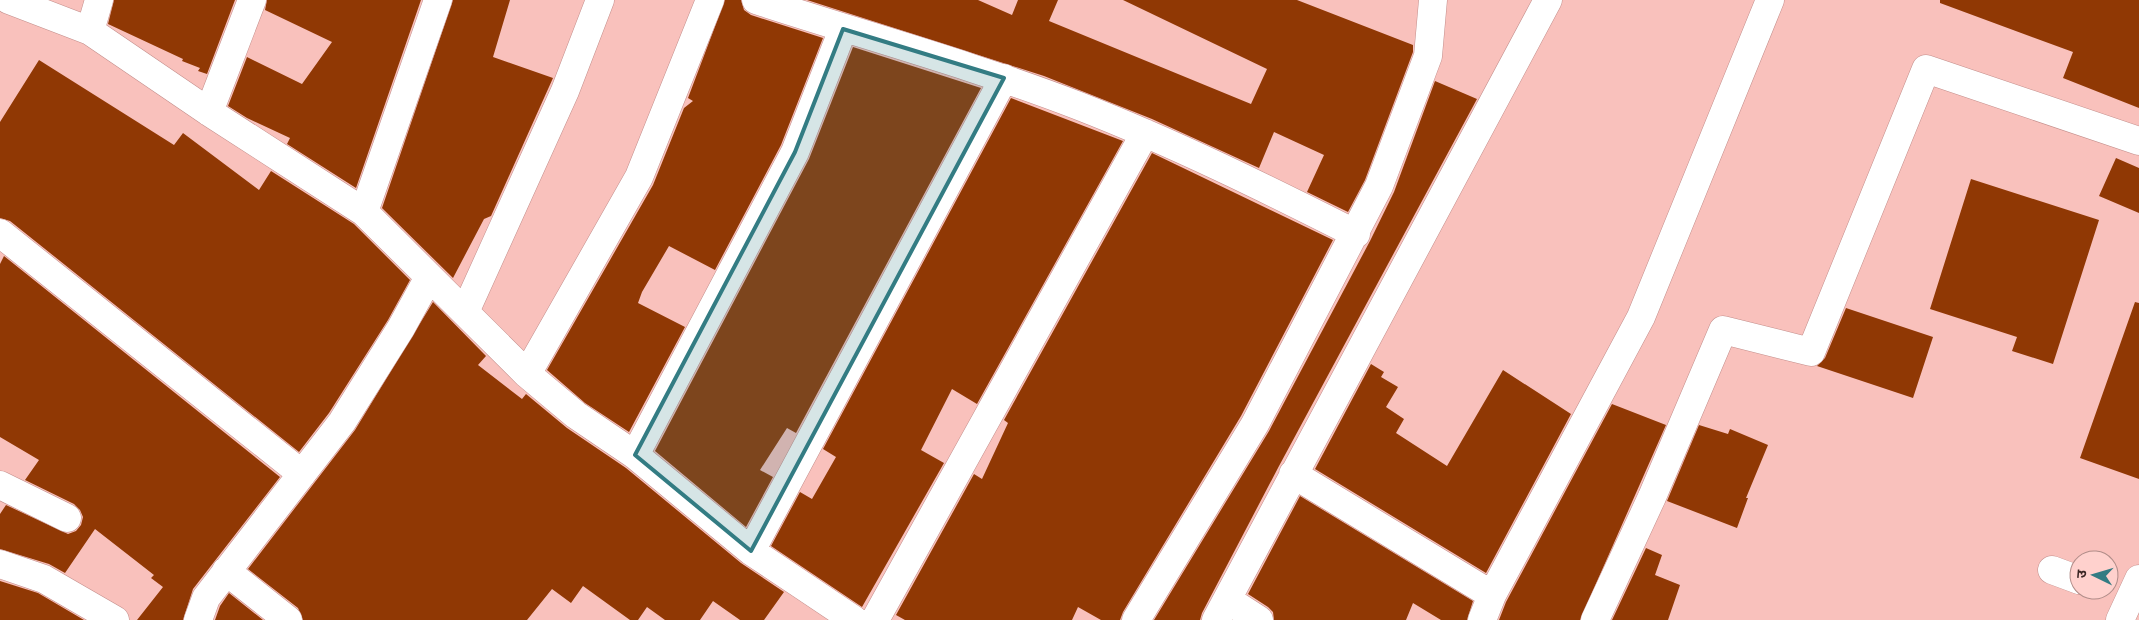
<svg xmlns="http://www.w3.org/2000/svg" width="2139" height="620" font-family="'Fira Sans','Noto Sans Devanagari',sans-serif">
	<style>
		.building { fill: #903804 }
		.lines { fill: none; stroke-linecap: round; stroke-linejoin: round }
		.minor-casing { stroke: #c38e8b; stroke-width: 29 }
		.minor { stroke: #fff; stroke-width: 28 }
		.marked { fill: #337c83; fill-opacity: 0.2; stroke: #337c83; stroke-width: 4; stroke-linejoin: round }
	</style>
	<rect width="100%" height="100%" fill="#f9c1bc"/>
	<!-- building -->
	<path class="building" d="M114,0H235L207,74L198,71L200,68L182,61L183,59L108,24Z
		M267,0H421L356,188L287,144L290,138L247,118L228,106L247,57L302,84L332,42L265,10Z
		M453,0H510L493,57L553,78L491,216L484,219L453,278L382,208Z
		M725,0H741L744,10L751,15L823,38L781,145L715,270L669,246L642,292L638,303L685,327L629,432L585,403L547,370L653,185L684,108L693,101L688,98Z
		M807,0H978L1012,15L1018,0H1058L1049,21L1251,104L1267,69L1123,0H1297L1413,45V52L1365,180L1348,212L1307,192L1324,155L1274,132L1259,168L1152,119L1044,76Z
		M1940,0H2139V108L2063,78L2073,52L1940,3Z
		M853,47L981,88L796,433L787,428L760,470L773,477L746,527L655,451L809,159Z
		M39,60L174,145L183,133L259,190L271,171L354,224L410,280L388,320L329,413L299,452L10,221L0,218V122Z
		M1435,81L1477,99L1279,466L1202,613L1200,620H1154L1269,431L1370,241L1394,192Z
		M1011,98L1123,141L977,404L952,389L921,450L944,463L862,607L771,546L800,492L812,499L836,457L823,449Z
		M1152,153L1333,240L1241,416L1123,612L1120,620H1101L1078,607L1072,620H905L896,615L974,474L982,479L1008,423L1004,420Z
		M2116,158L2139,168V213L2099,196Z
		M1971,179L2099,220L2053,364L2012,351L2017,337L1930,309Z
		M4,256L280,477L193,589L183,620H137L163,587L151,578L154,575L95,529L65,573L49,564L0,549V514L6,505L68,534L76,531L81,525L83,517L80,510L74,504L25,480L39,460L0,437V264Z
		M433,302L486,356L478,365L522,399L526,394L567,428L626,468L741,563L784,592L764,620H740L713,601L700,620H665L647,607L638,620H630L583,586L571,603L552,589L527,620H303L298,608L248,569L355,430Z
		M2135,302L2139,303V479L2080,458Z
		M1846,308L1933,337L1913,398L1817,366L1825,358Z
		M1371,364L1384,372L1381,377L1398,387L1386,407L1404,419L1396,433L1447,466L1503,370L1571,414L1486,573L1315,469Z
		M1612,404L1666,425L1580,620H1499L1506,602Z
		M1699,425L1728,434L1730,429L1768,445L1746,498H1748L1737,528L1667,501Z
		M1300,496L1473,601L1467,620H1441L1413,603L1406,620H1274L1273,612L1268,607L1248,594Z
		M1646,548L1662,555L1655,575L1680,585L1668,620H1612Z
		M0,581L38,593L84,620H0Z
		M229,593L263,620H215L220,606Z"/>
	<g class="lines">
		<defs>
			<path id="minor" d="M9,0L90,31L209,112L364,212L527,374L576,415L635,455L751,551L854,620
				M756,0C863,35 973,65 1079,106C1174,143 1265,188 1356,234
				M90,31L99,0
				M209,112L252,0
				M364,212L438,0
				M0,233L302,474
				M465,312L565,91L600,0
				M527,374L639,177L710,0
				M635,455L795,152L843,29
				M1293,474L1492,595
				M0,485L67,518
				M751,551L1004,78
				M0,564L44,579L115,620
				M2052,570L2079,580
				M226,571L288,620
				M1228,600L1259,620
				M198,620L206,598L342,422L401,328L429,277
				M875,620L1145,133
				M1136,620L1255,424L1379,186L1428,56L1433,0
				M1216,620L1548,0
				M1482,620L1492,595L1641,317L1770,0
				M1595,620L1652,497L1723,330L1811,352L1926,69L2139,141
				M2120,620L2139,579"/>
		</defs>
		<!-- minor casing -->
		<use href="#minor" class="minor-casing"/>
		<!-- minor -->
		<use href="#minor" class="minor"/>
	</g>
	<!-- marked area -->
	<path class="marked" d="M843,29L1004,78L751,551L635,455L795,152Z"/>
	<!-- north arrow -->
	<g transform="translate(2094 575) rotate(275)"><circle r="24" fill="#ffd1cd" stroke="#b18d89"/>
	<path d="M0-4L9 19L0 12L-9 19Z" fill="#337c83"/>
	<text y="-8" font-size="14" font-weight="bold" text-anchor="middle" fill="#3b2624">उ</text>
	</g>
</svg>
